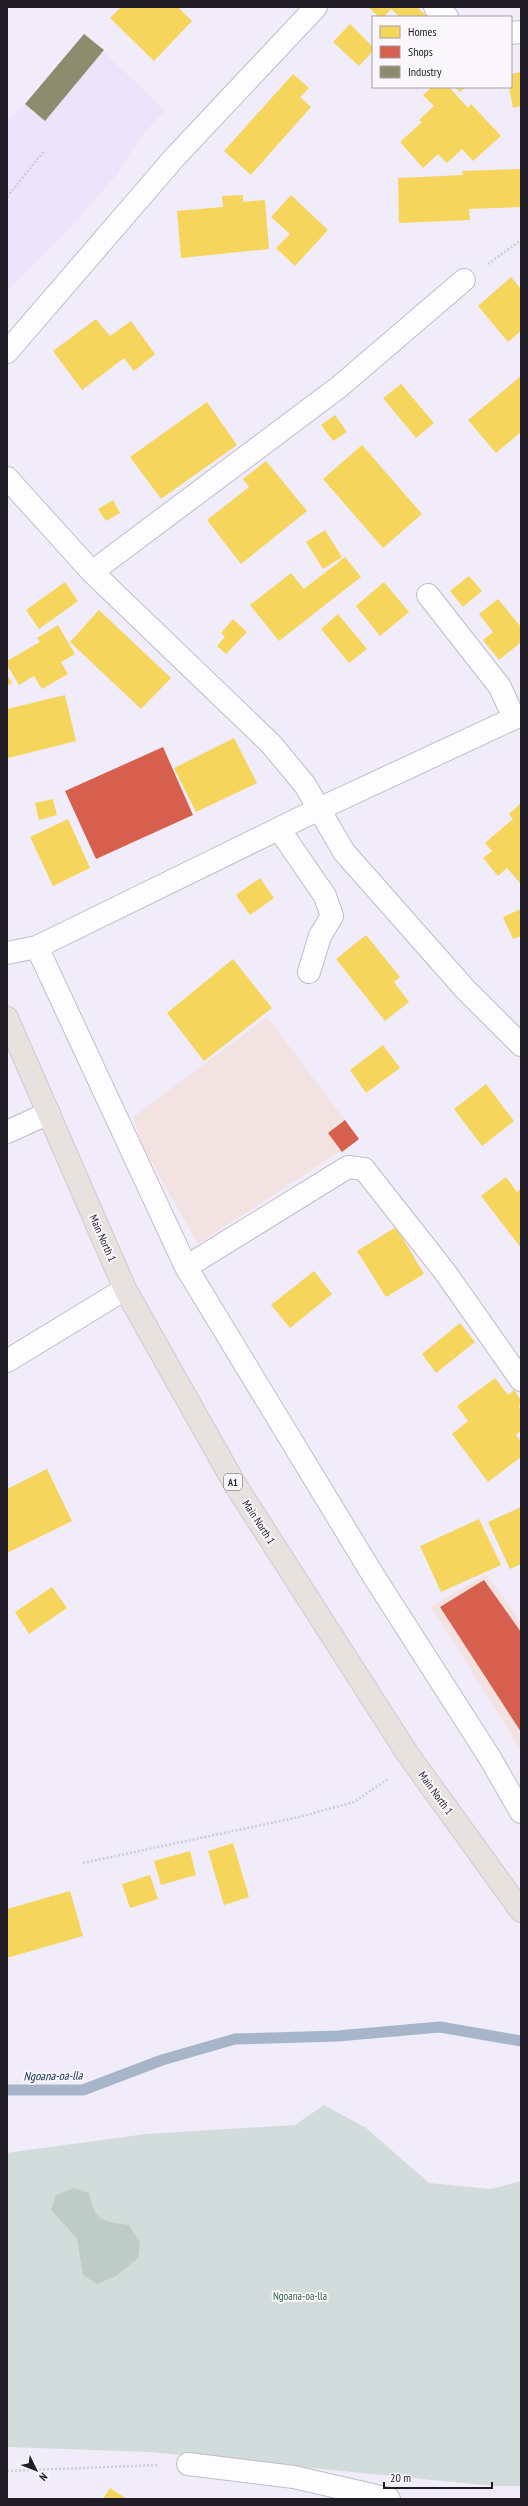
<svg xmlns="http://www.w3.org/2000/svg" width="528" height="2506" font-family="'PT Sans Narrow',sans-serif">
	<style>
		.commercial { fill: #f2e3e2 }
		.built { fill: #ebe4fb }
		.green { fill: #d2dcda }
		.forest { fill: #bdccc6 }
		.homes { fill: #f6d55c }
		.shops { fill: #d6604d }
		.industry { fill: #8c8c6e }
		.lines { fill: none; stroke-linecap: round; stroke-linejoin: round }
		.stream { stroke: #a6b5c9; stroke-width: 11 }
		.minor-casing { stroke: #c0bcc7; stroke-width: 24 }
		.major-casing { stroke: #cdcad1; stroke-width: 24 }
		.path { stroke: #cfced2; stroke-width: 2.5; stroke-dasharray: 2 2; stroke-linecap: butt }
		.minor { stroke: #fdfcfe; stroke-width: 22 }
		.major { stroke: #e8e2df; stroke-width: 22 }
		.labels { text-anchor: middle; stroke-width: 4; stroke-linejoin: round; paint-order: stroke }
		.shield { fill: #f9f7fc; stroke: #605e66; stroke-width: 1 }
		.shield-label { font-size: 10px; font-weight: bold; fill: #1f1c25 }
		.street-label { font-size: 11px; fill: #1f1c25; stroke: #f9f7fc }
		.park-label { font-size: 11px; fill: #326345; stroke: #f9f7fc }
		.water-label { font-size: 12px; font-style: italic; fill: #052b4c; stroke: #f9f7fc }
	</style>
	<rect width="100%" height="100%" fill="#f0ecf9"/>
	<!-- commercial -->
	<path class="commercial" d="M267,1017L359,1139L198,1244L142,1145L133,1117Z
		M486,1574L521,1621V1750L431,1606Z"/>
	<!-- built -->
	<path class="built" d="M84,34L165,110L142,135L115,176L76,221L9,290H7V121L25,104Z"/>
	<!-- green -->
	<path class="green" d="M324,2105L366,2128L429,2183L491,2189L521,2181V2486H494L150,2452L7,2447V2153L146,2134L295,2125Z"/>
	<!-- forest -->
	<path class="forest" d="M74,2188L89,2193C95,2221 103,2222 129,2225L140,2243L138,2258L116,2276L97,2284L83,2275L77,2238L51,2210L56,2195Z"/>
	<!-- homes -->
	<path class="homes" d="M121,7H178L192,21L154,61L110,18Z
		M368,7H417L428,17H400L391,9L384,17H379Z
		M350,24L373,47V51L359,66L333,42Z
		M521,72V106L513,108L509,87H511V74Z
		M293,74L309,88L300,97L311,107L251,175L224,151Z
		M432,87H449L468,108L471,104L501,136L473,161L462,149L447,163L438,154L423,168L400,142L422,122L419,120L434,106L423,95Z
		M455,87H466L460,92Z
		M521,169V207L469,209L470,220L399,223L398,178L463,175L462,171Z
		M243,195V202L265,200L269,249L181,258L177,211L223,207L222,196Z
		M291,195L328,230L295,266L276,248L290,234L271,217Z
		M511,277L521,289V331L508,342L478,306Z
		M96,319L110,336L131,321L155,354L134,371L124,358L82,390L53,351Z
		M521,376V432L496,453L468,420Z
		M401,384L434,423L416,438L383,398Z
		M207,402L237,445L161,499L130,457Z
		M335,415L347,432L333,441L321,425Z
		M362,445L422,514L383,548L323,479Z
		M266,461L307,511L241,564L207,520L249,487L243,479Z
		M113,500L120,513L106,521L98,509Z
		M325,530L342,557L323,569L306,542Z
		M345,557L361,577L279,641L250,605L291,573L304,589Z
		M469,576L482,591L463,607L450,591Z
		M65,582L78,601L39,629L26,610Z
		M384,582L409,612L380,636L356,606Z
		M498,599L521,627V642L499,660L483,640L493,632L479,614Z
		M99,610L171,678L141,709L70,642Z
		M338,614L367,649L349,663L321,629Z
		M233,619L247,632L226,654L217,646L225,637L221,633Z
		M58,625L75,654L61,662L68,674L42,689L34,676L19,685L7,665V661L40,642L37,638Z
		M7,675L12,683L7,686Z
		M65,695L76,741L8,758L7,709Z
		M234,738L257,783L196,812L174,768Z
		M53,799L57,815L39,820L35,803Z
		M521,803V884L507,868L498,876L483,858L492,851L485,843L513,819L509,814Z
		M68,819L90,868L53,886L30,837Z
		M260,878L274,898L250,915L236,895Z
		M521,909V936L513,939L503,917Z
		M366,935L400,977L394,982L409,1002L385,1021L336,959Z
		M233,959L272,1008L204,1061L167,1013Z
		M383,1045L400,1068L366,1093L350,1070Z
		M486,1084L514,1121L482,1146L454,1109Z
		M506,1177L517,1192L521,1188V1248L481,1196Z
		M396,1227L424,1274L386,1297L357,1251Z
		M314,1271L332,1294L290,1328L271,1305Z
		M460,1323L475,1342L436,1373L422,1354Z
		M495,1378L508,1395L514,1390L521,1400L519,1408L521,1411V1431L516,1435L521,1442V1457L488,1482L452,1434L468,1421L457,1406Z
		M47,1469L72,1521L7,1553V1489Z
		M521,1507V1564L510,1569L488,1522Z
		M479,1519L501,1565L441,1592L420,1546Z
		M52,1587L67,1608L29,1634L15,1612Z
		M233,1843L249,1897L224,1905L208,1851Z
		M190,1851L196,1875L161,1885L154,1861Z
		M150,1875L158,1899L130,1908L122,1884Z
		M70,1891L83,1936L7,1958V1909Z
		M110,2488L127,2499H103Z"/>
	<!-- shops -->
	<path class="shops" d="M163,747L193,815L96,859L65,791Z
		M345,1120L359,1139L342,1152L328,1133Z
		M484,1580L521,1632V1732L440,1607Z"/>
	<!-- industry -->
	<path class="industry" d="M84,34L104,50L45,121L25,104Z"/>
	<g class="lines">
		<!-- stream -->
		<path class="stream" d="M7,2090H83L162,2060L235,2039L338,2036L440,2027L521,2041"/>
		<defs>
			<path id="minor" d="M435,7L447,17
				M511,33L521,32
				M7,352L175,157L316,7
				M7,478L92,572L271,744L305,785L344,852L465,989L521,1045
				M92,572L339,387L464,280
				M428,595L500,687L514,718
				M279,829L325,896L332,916L320,936L309,972
				M37,947L186,1267L373,1575L490,1758L521,1812
				M7,953L37,947L319,809L521,715
				M7,1132L49,1113
				M186,1267L348,1167L364,1169L445,1272L521,1380
				M7,1361L125,1289
				M188,2464L294,2477L389,2499"/>
			<path id="major" d="M7,1018L125,1289L236,1486L407,1753L521,1911"/>
		</defs>
		<!-- minor casing -->
		<use href="#minor" class="minor-casing"/>
		<!-- major casing -->
		<use href="#major" class="major-casing"/>
		<!-- path -->
		<path class="path" d="M7,197L44,151
			M488,264L521,240
			M83,1863L299,1817L354,1802L388,1779
			M7,2471L158,2465"/>
		<!-- minor -->
		<use href="#minor" class="minor"/>
		<!-- major -->
		<use href="#major" class="major"/>
	</g>
	<g class="labels">
		<!-- shield labels -->
		<rect class="shield" x="224" y="1474" width="18" height="16" rx="3"/>
		<g class="shield-label">
			<text x="233" y="1486">A1</text>
		</g>
		<!-- street labels -->
		<g class="street-label">
			<text transform="translate(103 1238) rotate(66)" y="4">Main North 1</text>
			<text transform="translate(259 1522) rotate(57)" y="4">Main North 1</text>
			<text transform="translate(436 1793) rotate(54)" y="4">Main North 1</text>
		</g>
		<!-- park labels -->
		<g class="park-label">
			<text x="300" y="2300">Ngoana-oa-lla</text>
		</g>
		<!-- water labels -->
		<g class="water-label">
			<text transform="translate(53 2076) rotate(-1)" y="4">Ngoana-oa-lla</text>
		</g>
	</g>
	<!-- border -->
	<rect width="528" height="2506" fill="none" stroke="#1f1c25" stroke-width="16"/>
	<!-- legend -->
	<rect x="372" y="16" width="140" height="72" fill="#f9f7fc" stroke="#a29fa6"/>
	<rect x="380" y="26" width="20" height="12" fill="#f6d55c" stroke="#a29fa6"/>
	<text x="408" y="36" font-size="12" fill="#1f1c25">Homes</text>
	<rect x="380" y="46" width="20" height="12" fill="#d6604d" stroke="#a29fa6"/>
	<text x="408" y="56" font-size="12" fill="#1f1c25">Shops</text>
	<rect x="380" y="66" width="20" height="12" fill="#8c8c6e" stroke="#a29fa6"/>
	<text x="408" y="76" font-size="12" fill="#1f1c25">Industry</text>
	<!-- north arrow -->
	<g transform="translate(36 2470) rotate(133)" stroke="#f9f7fc" stroke-width="3" paint-order="stroke">
	<path d="M0-3L7 15L0 10L-7 15Z" fill="#1f1c25"/>
	<text y="-6" font-size="11" font-weight="bold" text-anchor="middle" fill="#1f1c25">N</text>
	</g>
	<!-- scale -->
	<path d="M384 2482v6h108v-6" fill="none" stroke="#1f1c25" stroke-width="2"/>
	<text x="390" y="2482" font-size="12" fill="#1f1c25" stroke="#f9f7fc" stroke-width="3" paint-order="stroke">20 m</text>
</svg>
